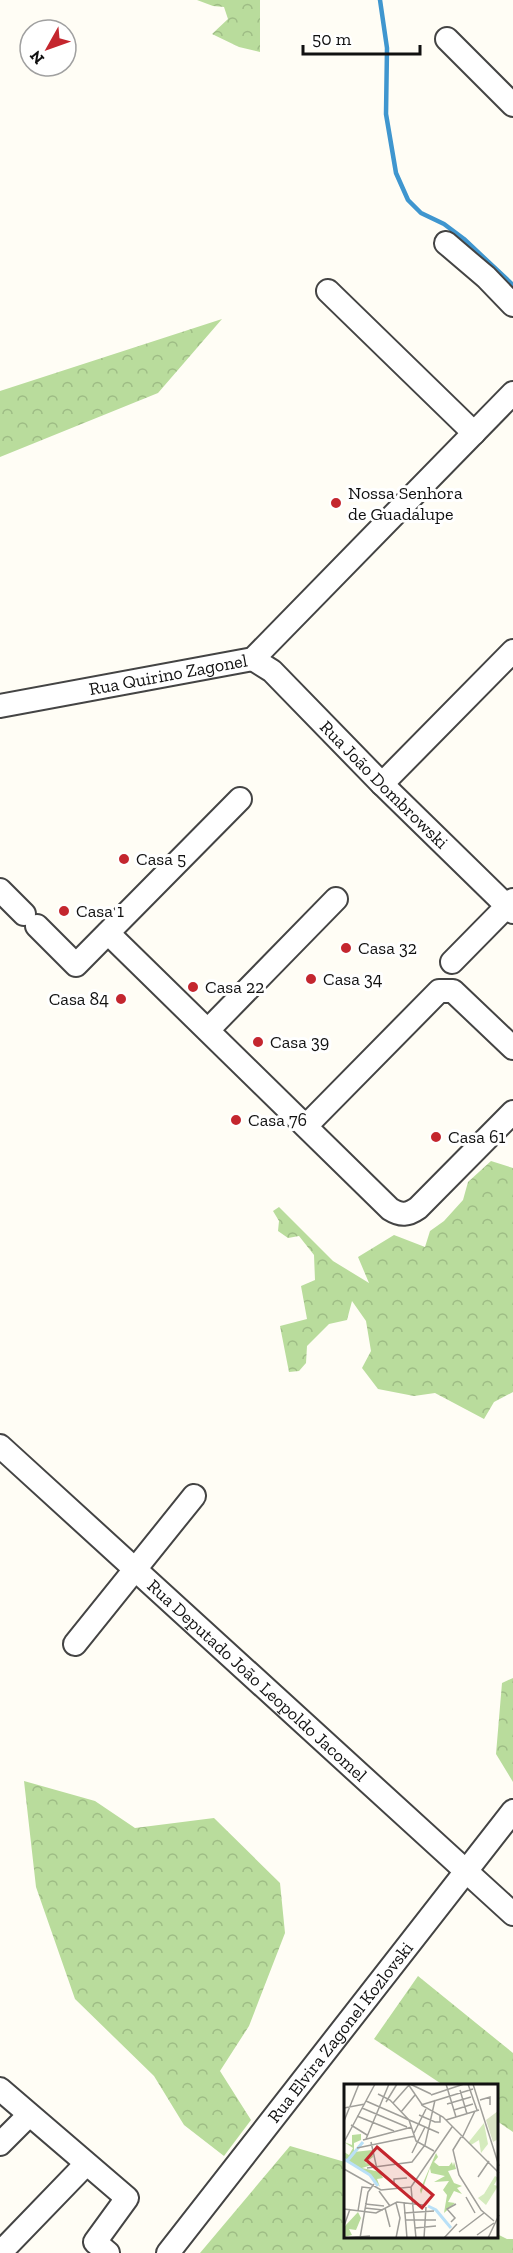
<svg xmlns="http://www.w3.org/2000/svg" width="513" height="2253" font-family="'Zilla Slab',serif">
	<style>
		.forest { fill: url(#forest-crowns) }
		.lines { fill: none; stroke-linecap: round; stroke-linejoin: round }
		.stream { stroke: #3f96cf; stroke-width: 4.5 }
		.minor-casing { stroke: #444; stroke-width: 26 }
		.minor { stroke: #fff; stroke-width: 22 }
		.poi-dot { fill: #c4262e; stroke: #fff; stroke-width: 2 }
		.labels { text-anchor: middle; stroke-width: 6; stroke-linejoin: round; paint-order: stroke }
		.poi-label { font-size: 18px; fill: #111; stroke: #fff; text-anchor: start }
		.street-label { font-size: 18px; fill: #111; stroke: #fff }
		.inset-river { fill: none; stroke: #b9e0f7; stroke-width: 3 }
		.inset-road { fill: none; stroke: #a09f9a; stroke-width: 1.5 }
		.view { fill: #c4262e; fill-opacity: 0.15; stroke: #c4262e; stroke-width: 3 }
		.inset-edge { fill: none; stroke: #111; stroke-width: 3 }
	</style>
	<defs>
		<pattern id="forest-crowns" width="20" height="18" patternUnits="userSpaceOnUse" patternTransform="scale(1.5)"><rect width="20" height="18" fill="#b9dc9c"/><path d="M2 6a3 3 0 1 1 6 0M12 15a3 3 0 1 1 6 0" fill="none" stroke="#9ebc85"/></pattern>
	</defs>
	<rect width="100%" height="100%" fill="#fffdf5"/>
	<!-- forest -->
	<path class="forest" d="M197,0H260V52L239,47L212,34L228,19L224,7L213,6Z
		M222,319L158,393L0,457V391Z
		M491,1161L513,1168V1392L494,1402L484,1419L435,1393L414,1396L378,1389L362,1368L371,1351L366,1321L352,1301L347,1320L329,1324L307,1346L306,1363L299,1371L289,1372L280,1326L307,1319L301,1286L315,1280L314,1255L299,1236L288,1238L278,1231L279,1221L273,1211L279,1207L333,1261L369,1283L358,1257L394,1235L425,1247L430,1231L444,1221L463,1200L468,1182Z
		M513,1678V1782L496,1754L502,1683Z
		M24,1781L95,1801L135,1828L214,1818L280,1883L285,1933L249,2026L220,2071L251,2120L224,2156L184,2125L154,2076L75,1999L36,1887Z
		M418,1976L513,2053V2132L497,2121L496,2085H443L374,2039Z
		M290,2146L345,2162V2236H496L497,2234L507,2239H513V2253H200Z"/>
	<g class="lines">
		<!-- stream -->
		<path class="stream" d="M380,0L387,48L386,114L396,173L408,200L421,213L444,224L464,239L513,285"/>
		<defs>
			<g id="minor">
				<path d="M447,39L513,105"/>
				<path d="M446,243L486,277L513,305"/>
				<path d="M328,291L474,433"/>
				<path id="s1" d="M253,659L272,671L382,784L513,912"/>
				<path id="s2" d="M0,706L253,659L513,393"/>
				<path d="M382,784L513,651"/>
				<path d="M0,890L24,914"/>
				<path d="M37,926L76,965L240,799"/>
				<path d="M108,933L390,1209C401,1216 408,1215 418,1208L513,1112"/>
				<path d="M452,962L513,900"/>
				<path d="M208,1030L336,899"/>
				<path d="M306,1126L439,991H453L513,1048"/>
				<path id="s3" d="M0,1446L513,1914"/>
				<path d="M75,1644L194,1496"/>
				<path d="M0,2089L127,2198L95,2242L108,2253"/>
				<path d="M0,2144L29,2115"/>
				<path d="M0,2253L86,2164"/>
				<path id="s4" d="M168,2253L513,1811"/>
			</g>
		</defs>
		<!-- minor casing -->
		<use href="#minor" class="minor-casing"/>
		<!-- minor -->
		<use href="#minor" class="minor"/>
	</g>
	<!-- markers -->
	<g class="poi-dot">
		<circle cx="336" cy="503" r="6"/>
		<circle cx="124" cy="859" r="6"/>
		<circle cx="64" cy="911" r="6"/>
		<circle cx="346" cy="948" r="6"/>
		<circle cx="311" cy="979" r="6"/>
		<circle cx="193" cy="987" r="6"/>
		<circle cx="121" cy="999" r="6"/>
		<circle cx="258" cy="1042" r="6"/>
		<circle cx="236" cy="1120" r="6"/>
		<circle cx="436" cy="1137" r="6"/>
	</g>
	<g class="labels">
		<!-- poi labels -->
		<g class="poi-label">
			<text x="348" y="499">Nossa Senhora<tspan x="348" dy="21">de Guadalupe</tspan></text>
			<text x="136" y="865">Casa 5</text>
			<text x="76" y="917">Casa 1</text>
			<text x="358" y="954">Casa 32</text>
			<text x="323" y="985">Casa 34</text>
			<text x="205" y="993">Casa 22</text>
			<text x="109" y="1005" text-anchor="end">Casa 84</text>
			<text x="270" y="1048">Casa 39</text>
			<text x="248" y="1126">Casa 76</text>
			<text x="448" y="1143">Casa 61</text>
		</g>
		<!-- street labels -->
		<g class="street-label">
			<text dy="6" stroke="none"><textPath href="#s2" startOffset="171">Rua Quirino Zagonel</textPath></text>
			<text dy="6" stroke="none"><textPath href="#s1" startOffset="182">Rua João Dombrowski</textPath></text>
			<text dy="6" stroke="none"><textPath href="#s3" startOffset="348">Rua Deputado João Leopoldo Jacomel</textPath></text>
			<text dy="6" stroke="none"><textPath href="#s4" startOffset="280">Rua Elvira Zagonel Kozlovski</textPath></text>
		</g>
	</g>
	<!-- overview -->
	<g transform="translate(344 2084)">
		<rect width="154" height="154" fill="#fffdf5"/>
		<path d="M140,39L144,60L137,69L135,56L127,61L124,59ZM151,92L154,94L150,101L154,102L142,121L134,114L140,110Z" fill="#d5ebbd"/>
		<path d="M17,50V56L10,59V68L28,66L29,73L21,79L31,80L18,84L36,88L39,94L33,95L36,103L28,93L0,75V68L5,71L9,64L0,58L8,61V51ZM92,69L94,73L90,78L95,82H105L108,78L109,82L110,78L112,85L104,87L110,99L118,102L113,104L118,110L110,107L104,118L111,119L100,129L103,111L99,106L105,97L90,98L101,92L87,89L86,84L77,110L76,106ZM14,128L17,134L12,146L5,145L8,151L0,153L1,142Z" fill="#b9dc9c"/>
		<path d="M154,27V55L149,58L142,36Z" fill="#d9e3c4"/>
		<path class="inset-river" d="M0,75L26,91L34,102M4,76L19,58M84,122L92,126L107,144"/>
		<path class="inset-road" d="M64,0L79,22L99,33L155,89M66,0L87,10M102,0L112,33M124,0L133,26M129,0L155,82M116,6L123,30M34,10L46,16L65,36L72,57L90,67M87,11L120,0M136,16L146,13V21M22,17L95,49M42,18L53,0M49,19L65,1M103,20L127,13M77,21L129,5M0,24L21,20M18,24L63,43M110,26L129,20M57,28L71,11M75,31L91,38H96V31M13,32L50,47M102,36L135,26M0,37L15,0M7,41L23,51M70,49L82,25M117,53L109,66L115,91L137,126L150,137M118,54L131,27M22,55L45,0M19,56L68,43M0,58L31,0M27,58L33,85M13,64L71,52M68,69L81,43M23,84L68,78L81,61L91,16M0,85L37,106L67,103M134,93L145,77M50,101V95L63,94M35,107L46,122M122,113L131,129M60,118L63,154M52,119L56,134L52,154M21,120L40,122M21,124L39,126M41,124L46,143M0,125L32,129L53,118L79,121M14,127L18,103L27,104M60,129L90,127M61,136H92M107,138L111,134L103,125L112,120M0,142L6,125M71,144L92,142M115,148L140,129M133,151L150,139M1,154L26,152M16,154L24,108L30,100M72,154L67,103L108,43M80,154L82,123M100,154L113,140M144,154L155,131"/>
		<path class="view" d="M33,63L89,111L78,124L22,76Z"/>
		<rect width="154" height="154" class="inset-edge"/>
	</g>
	<!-- north arrow -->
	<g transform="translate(48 48) rotate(230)"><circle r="28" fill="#ffffff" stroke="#a0a0a0" stroke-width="1.5"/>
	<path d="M0-4.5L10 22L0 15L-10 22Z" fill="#c4262e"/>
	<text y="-9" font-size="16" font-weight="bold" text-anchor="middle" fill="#111111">N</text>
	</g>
	<!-- scale -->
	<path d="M303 45v9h117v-9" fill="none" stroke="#111111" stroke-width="3"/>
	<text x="312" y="45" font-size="18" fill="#111111" stroke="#ffffff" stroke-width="4.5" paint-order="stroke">50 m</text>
</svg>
